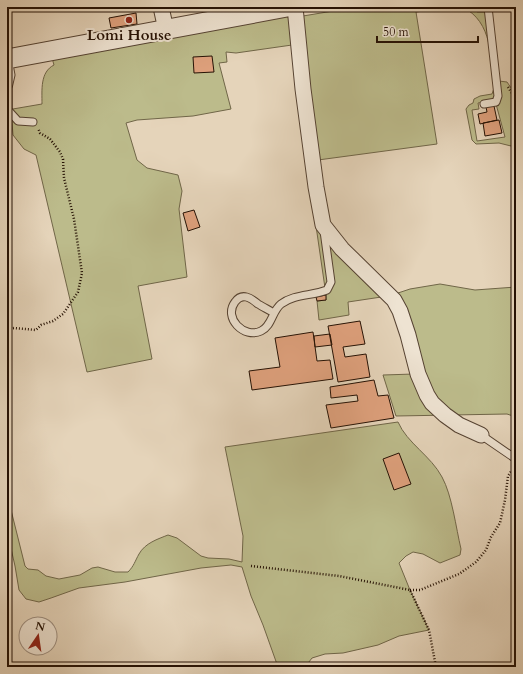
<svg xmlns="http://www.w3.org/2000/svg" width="523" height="674" font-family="Cardo,serif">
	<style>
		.green { fill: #bcbb8b; stroke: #706648 }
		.building { fill: #dfa17d; stroke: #251104 }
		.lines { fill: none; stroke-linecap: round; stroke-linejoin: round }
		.service-casing { stroke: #554232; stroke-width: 9 }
		.minor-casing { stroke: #554232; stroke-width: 17 }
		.tertiary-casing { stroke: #554232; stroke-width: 21 }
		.path { stroke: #251104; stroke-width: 2.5; stroke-dasharray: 1 2; stroke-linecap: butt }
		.service { stroke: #eee3d2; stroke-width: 7 }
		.minor { stroke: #eee3d2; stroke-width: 15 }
		.tertiary { stroke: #eee3d2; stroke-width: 19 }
		.poi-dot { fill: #8f2418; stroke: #eee3d2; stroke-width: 1.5 }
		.labels { text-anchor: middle; stroke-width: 4; stroke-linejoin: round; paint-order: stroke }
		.poi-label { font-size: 15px; font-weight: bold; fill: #251104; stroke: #eee3d2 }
	</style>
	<rect width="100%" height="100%" fill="#e5d4ba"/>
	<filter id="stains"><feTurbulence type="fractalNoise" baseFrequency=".005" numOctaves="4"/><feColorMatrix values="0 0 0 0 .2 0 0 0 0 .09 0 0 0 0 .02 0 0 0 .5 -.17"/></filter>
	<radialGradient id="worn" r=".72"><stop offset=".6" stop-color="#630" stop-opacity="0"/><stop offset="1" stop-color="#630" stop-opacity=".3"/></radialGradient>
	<!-- green -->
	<path class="green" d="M357,7H455L416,12L437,144L318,160L329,225L392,295L410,289L440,284L475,290L516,287V417L507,414L396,416L383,375L414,374L388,296L348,302L349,315L319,320L317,301L326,300L325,288L305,150L292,45L236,53L226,52L227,62L219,63L231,109L193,116L137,120L126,123L137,160L147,168L178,175L182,191L179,209L187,277L138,286L152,359L87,372L36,155L24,149L13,135L12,122L7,115V110L42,104C42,90 40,72 54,65L52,58L287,16L290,21L303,16Z
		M462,7H477V12H487L495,100L478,103L479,109L472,110L477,141L505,137L496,104L499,81L507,82L516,95V141H513L511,146L499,143L476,144L472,140L466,109L469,105L473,103L474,99L480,96L492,94L494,88C491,60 493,21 462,7Z
		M398,422C407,443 431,456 442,477C452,495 456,528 461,549L460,555L440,563L423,554L413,552L406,556L399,563L410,590L429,630L399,636L378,645L343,653L325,654L312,658L305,667H278L263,625L251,596L242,567L231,565L201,568L125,582L79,588L51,598L39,602L26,599L19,590L15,566L7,531V494L25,566L28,569L38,570L46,576L59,579L80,575L92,568L98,567L115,572H128C134,566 135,561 139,554C145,543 158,539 168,535L177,538L201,556L208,558L229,559L242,562L243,536L225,447Z"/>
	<!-- building -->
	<path class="building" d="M102,7H126L103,11Z
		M136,13L137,24L111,28L109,18Z
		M212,56L214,72L194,73L193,57Z
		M494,106L497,120L480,124L478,114L487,112L486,107Z
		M499,120L502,133L485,136L483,123Z
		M194,210L200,227L188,231L183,213Z
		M326,295V300L317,301L316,297Z
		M360,321L365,344L343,347L345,357L366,354L370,377L338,382L328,326Z
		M313,332L317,361L330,360L333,379L252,390L249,371L280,367L275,338Z
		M330,334L332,345L315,347L314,336Z
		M374,380L378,396L388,395L394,418L331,428L326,405L358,401L357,395L331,398L330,387Z
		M399,453L411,484L394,490L383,459Z"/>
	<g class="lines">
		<defs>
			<path id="service" d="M8,59L11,75L8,88V110L18,121L33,122
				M484,104L496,102L498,96L488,7
				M274,313C269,310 263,307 258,304C251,298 242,292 235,302C223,318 244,339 261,331C272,326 272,311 281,304C294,294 312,296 327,290L331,282L324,231
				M481,435L516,459"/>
			<path id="minor" d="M161,7L166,30
				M295,7L303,89L316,187L323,225L342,249L394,300L400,311L408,335L418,374L427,395L432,403L445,415L459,425L481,435"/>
			<path id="tertiary" d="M7,59L287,7"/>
		</defs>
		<!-- service casing -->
		<use href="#service" class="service-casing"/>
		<!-- minor casing -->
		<use href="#minor" class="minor-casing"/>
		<!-- tertiary casing -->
		<use href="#tertiary" class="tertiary-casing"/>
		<!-- path -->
		<path class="path" d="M508,87L516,100
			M7,329L14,328L36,330L41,325L53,321L63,314L78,292L82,273L74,219L64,178L63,159L60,152L50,139L40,133L38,128
			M251,566L339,576L410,590L429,630L436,667
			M410,590H420L459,574L476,562L486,550L491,537L500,523L505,500L508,476L514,467"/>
		<!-- service -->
		<use href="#service" class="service"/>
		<!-- minor -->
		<use href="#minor" class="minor"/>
		<!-- tertiary -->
		<use href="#tertiary" class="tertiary"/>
	</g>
	<!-- markers -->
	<circle class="poi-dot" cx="129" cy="20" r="4"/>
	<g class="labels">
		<!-- poi labels -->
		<g class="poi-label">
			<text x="129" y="40">Lomi House</text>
		</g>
	</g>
	<!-- margin -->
	<rect width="523" height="674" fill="none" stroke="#e5d4ba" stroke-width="24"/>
	<rect x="8" y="8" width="507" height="658" fill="none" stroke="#251104" stroke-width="2"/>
	<rect x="12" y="12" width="499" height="650" fill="none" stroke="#251104"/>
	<!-- north arrow -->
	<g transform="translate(38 636) rotate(13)"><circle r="19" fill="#eee3d2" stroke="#9e8f80"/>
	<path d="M0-3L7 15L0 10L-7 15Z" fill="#8f2418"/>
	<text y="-6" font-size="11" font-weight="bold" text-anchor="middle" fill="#251104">N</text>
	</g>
	<!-- scale -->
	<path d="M377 36v6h101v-6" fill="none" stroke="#251104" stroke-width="2"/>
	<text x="383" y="36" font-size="12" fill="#251104" stroke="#eee3d2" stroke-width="3" paint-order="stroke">50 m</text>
	<rect width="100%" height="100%" filter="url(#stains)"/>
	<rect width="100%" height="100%" fill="url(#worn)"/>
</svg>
